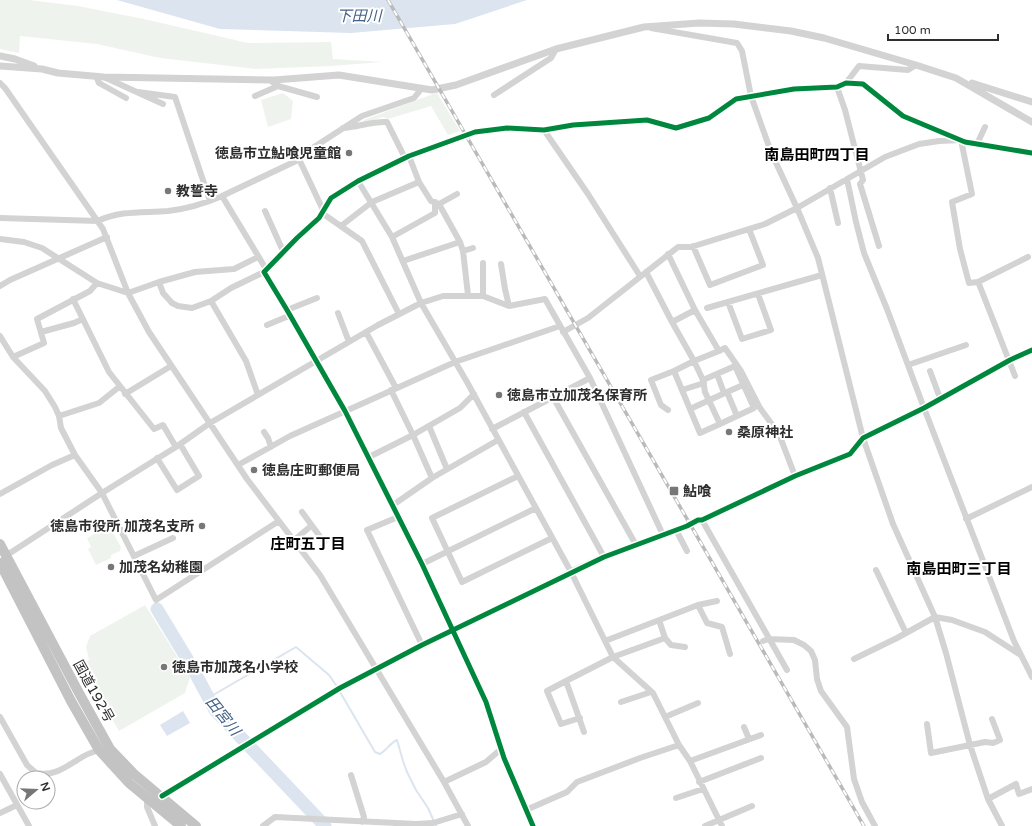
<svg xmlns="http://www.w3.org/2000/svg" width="1032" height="826" font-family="'Varela Round','Noto Sans JP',sans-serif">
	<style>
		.green { fill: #eff3ed }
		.water { fill: #dbe4ef }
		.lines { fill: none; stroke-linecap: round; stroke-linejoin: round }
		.stream { stroke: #dbe4ef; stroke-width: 2 }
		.river { stroke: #dbe4ef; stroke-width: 13 }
		.minor { stroke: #d3d3d3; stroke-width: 6 }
		.tertiary { stroke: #d3d3d3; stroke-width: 7 }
		.trunk { stroke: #c3c3c3; stroke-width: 10 }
		.rail-casing { stroke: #bababa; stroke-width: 3.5 }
		.rail { stroke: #fff; stroke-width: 2; stroke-dasharray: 6; stroke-linecap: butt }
		.cycleway-casing { stroke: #fff; stroke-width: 8 }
		.cycleway { stroke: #00873e; stroke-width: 5 }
		.poi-dot { fill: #777; stroke: #fff; stroke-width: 1.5 }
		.labels { text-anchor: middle; stroke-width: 4; stroke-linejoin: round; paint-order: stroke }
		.poi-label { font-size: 14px; font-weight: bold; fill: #2e2e2e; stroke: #fff; text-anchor: start }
		.street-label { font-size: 14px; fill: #2e2e2e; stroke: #fff }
		.water-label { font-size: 15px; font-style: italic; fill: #466287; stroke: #fff }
		.neighbourhood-label { font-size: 15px; font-weight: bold; fill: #000; stroke: #fff }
	</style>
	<rect width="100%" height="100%" fill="#fff"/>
	<!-- green -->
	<path class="green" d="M0,0H29L78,6L144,19L248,43L331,42L333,59L382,62L331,66L256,69L160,58L97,44L20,36L19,53L0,49Z
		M283,93L293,101L291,119L268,127L261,100Z
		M437,93L460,131L448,135L431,106L388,119L383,117L363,123L364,120L433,94Z
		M109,526L121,547L120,551L111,555V558L96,565L88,549L91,547L87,538Z
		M145,605L190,677L185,693L119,731L80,665L89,660L86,647L90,636Z"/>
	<!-- water -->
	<path class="water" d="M117,0H527L455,24L351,33L220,29Z
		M183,711L190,723L167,736L160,725Z"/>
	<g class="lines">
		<!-- stream -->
		<path class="stream" d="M208,698L296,647L329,675L336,685L375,752L380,754C387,750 390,743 397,740L403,761L407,772L416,790L428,808L436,826"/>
		<!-- river -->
		<path class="river" d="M157,609L192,667L215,710L325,826"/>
		<!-- minor -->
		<path class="minor" d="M651,28L737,43L742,51L751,96L771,152L797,208L818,258L863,438L893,524L935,617L946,653L970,745L988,799L1002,826
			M96,76L99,83L126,98
			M106,78L163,104
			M270,80L278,86L317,97
			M0,83L5,88L103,229L128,293L149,332L247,479L320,575L444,782L468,826
			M846,83L859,66L908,70L916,65
			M837,87L845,110L863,180L860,184L879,246
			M138,92L175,97L210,201
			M494,95L551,58L556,49
			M255,96L278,86
			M343,128C358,127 372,121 387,122L405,158
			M544,130L588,194L640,276
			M977,144L985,127
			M409,156L419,182L431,201L439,204L460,242L463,251L468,295
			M299,159L323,210
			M847,179L856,222L864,253L887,309L924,408L1014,641L1032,677
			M358,181L392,237L421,303L467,382L571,572L610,651L613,657L653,693L679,745L690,761L722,826
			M830,188L838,223
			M439,204L457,194
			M265,211L283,251
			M322,213L362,241L399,314
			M0,218L98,221C121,210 143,213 168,211C186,209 206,203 222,196
			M341,226L372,202L419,182
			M392,237L435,213V202
			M0,239L24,242L42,248L97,283L128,293L159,282L163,293L172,303L178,306L192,308L211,301L231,288L264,272
			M693,246L710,285L763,265L749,229
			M463,251L473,248
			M403,261L460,242
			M501,264L505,289L509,306
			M266,269L222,196L296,161L311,149L362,116L414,98L422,88
			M646,272L672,322L694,361L674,371L700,433L720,424L705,392L703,380L694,361L719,351L695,310L668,254
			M159,282L195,272L234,269L258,257
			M978,282L1028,257
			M0,286L10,280L107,237
			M483,296V263
			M73,299L109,372L154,429L163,425L176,447
			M211,301L246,361L258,395
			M728,302L742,339L771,330L758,294
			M707,308L822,275
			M287,310L317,298
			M338,313L349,342
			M672,322L695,310
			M267,325L291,315
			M41,332L74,323L83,319
			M366,332L396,388
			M563,332L588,318L678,247H691L765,224L797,208L885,157L919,144L939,141L961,140L972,194L952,202L960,249L969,283L978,282L979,284L1015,376
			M0,336L13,357L45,391L55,407L59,416L61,428L75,455L102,493L156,600L279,521
			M719,351L725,348L741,371L760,408L779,434L795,476
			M13,357L44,343L37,319L90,291L97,283
			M908,365L966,345
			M930,371L940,398
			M717,374L724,393
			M391,390L413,435L460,408L474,394
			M682,390L704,383
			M727,392L743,385
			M125,394L171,366
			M553,397L636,545
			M690,409L727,392L737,416L754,408L735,366L703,380
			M668,410L661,405L651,380L674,371
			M524,412L604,557
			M59,416L99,403L119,387
			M720,424L737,416
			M429,426L447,469
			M492,429L590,378
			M264,432L268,438L271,447
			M369,457L413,435L432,478
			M157,458L177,490L199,476L180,444
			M238,465L290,436L455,362L560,326
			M518,476L432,518L462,582L552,538
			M0,494L52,465L75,455
			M393,505L432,478L498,440
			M302,512L324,542
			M398,517L367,530L422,645
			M966,519L1032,487
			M702,520L787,670
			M693,522L702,520L795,476L850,454L863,438
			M676,530L687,551
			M293,541L311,526
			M134,556L173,538
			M4,557L102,493L176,447L210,423L378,325L421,303L443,296H483L509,306L545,299L590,378L663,535L687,526
			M422,564L536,508
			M876,570L906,633
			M698,605L717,601
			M659,620L665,638
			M605,641L698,605L707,623L722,627L730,654
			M763,641L769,639L794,640L804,645L811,651L815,660L817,679L821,691L847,727L854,779L862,802L875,826
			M854,659L897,638L935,617L952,620L985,632L1019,654
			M566,681L547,691L561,724L580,718
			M621,702L651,692
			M0,717L27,765L36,773C56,777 68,765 84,756C89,753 94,752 99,750
			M665,717L698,703
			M927,724L931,753L985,742L993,743L1000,740L992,719
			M744,727L749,739
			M584,732L566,681L613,657L665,638L671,645L685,647
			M690,761L761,735
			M0,774L29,826
			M351,775L364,817L362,822
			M444,782L486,762L501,749
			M699,782L761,758
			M162,796L340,688L453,630L571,572
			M147,798V807L155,826
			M676,798L703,789
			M988,799L1016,784L1019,794L1032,789
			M526,810L567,792L577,782L640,758L679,745
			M0,813L17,805
			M263,826L275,817L416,824L433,823L462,814
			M533,826L504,758L486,702L422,564L345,411L287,310L264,272L297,238L319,218L331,198L358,181L409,156L475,132L507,128L544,130L573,125L647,120L676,128L709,118L736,99L794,89L837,87L846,83L863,84L903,116L965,142L1032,153
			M705,826L752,806"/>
		<!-- tertiary -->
		<path class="tertiary" d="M0,56L15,59L34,66
			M0,66L42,69L58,73L104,77L274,80L339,75L432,90L456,85L556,49L644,27L699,23L734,24L791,31L824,38L916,65L956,78L1032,122
			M972,83L1032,102
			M863,438L924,408L1010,360L1032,350
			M571,572L604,557L663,535"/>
		<!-- trunk -->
		<path class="trunk" d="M0,544L79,693L110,749L134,774L196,826
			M0,563L71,701L99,750L129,783L181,826"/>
		<defs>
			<path id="rail" d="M388,0L864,826"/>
		</defs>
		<!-- rail casing -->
		<use href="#rail" class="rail-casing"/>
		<!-- rail -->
		<use href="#rail" class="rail"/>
		<defs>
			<path id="cycleway" d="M162,796L340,688L422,645L604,557L687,526L698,520H702L795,476L850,454L863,438L924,408L1010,360L1032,350
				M533,826L504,758L486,702L422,564L345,411L287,310L264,272L297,238L319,218L331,198L358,181L409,156L475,132L507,128L544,130L573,125L647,120L676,128L709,118L736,99L794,89L837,87L846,83L863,84L903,116L965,142L1032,153"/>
		</defs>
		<!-- cycleway casing -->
		<use href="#cycleway" class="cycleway-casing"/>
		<!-- cycleway -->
		<use href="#cycleway" class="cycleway"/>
	</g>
	<!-- markers -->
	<g class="poi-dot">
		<circle cx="349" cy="153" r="4"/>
		<circle cx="168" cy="191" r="4"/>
		<circle cx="499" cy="395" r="4"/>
		<circle cx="729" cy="432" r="4"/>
		<circle cx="254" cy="470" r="4"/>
		<rect x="669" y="486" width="10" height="10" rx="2"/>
		<circle cx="202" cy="526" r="4"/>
		<circle cx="111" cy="567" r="4"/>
		<circle cx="164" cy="667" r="4"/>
	</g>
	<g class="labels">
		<!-- poi labels -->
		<g class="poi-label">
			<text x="341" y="158" text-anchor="end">徳島市立鮎喰児童館</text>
			<text x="176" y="196">教誓寺</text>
			<text x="507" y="400">徳島市立加茂名保育所</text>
			<text x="737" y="437">桑原神社</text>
			<text x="262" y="475">徳島庄町郵便局</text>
			<text x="683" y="496">鮎喰</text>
			<text x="194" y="531" text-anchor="end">徳島市役所 加茂名支所</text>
			<text x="119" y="572">加茂名幼稚園</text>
			<text x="172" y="672">徳島市加茂名小学校</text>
		</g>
		<!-- street labels -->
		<g class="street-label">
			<text transform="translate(94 691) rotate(61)" y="5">国道192号</text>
		</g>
		<!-- water labels -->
		<g class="water-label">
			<text x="359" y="21">下田川</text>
			<text transform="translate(223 716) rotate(51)" y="5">田宮川</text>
		</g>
		<!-- neighbourhood labels -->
		<g class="neighbourhood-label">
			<text x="817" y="160">南島田町四丁目</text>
			<text x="308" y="549">庄町五丁目</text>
			<text x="959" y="574">南島田町三丁目</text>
		</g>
	</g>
	<!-- north arrow -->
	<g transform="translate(36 790) rotate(71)"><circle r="19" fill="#ffffff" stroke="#ababab"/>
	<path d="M0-3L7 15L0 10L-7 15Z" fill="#777777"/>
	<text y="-6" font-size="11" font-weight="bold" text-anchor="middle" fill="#2e2e2e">N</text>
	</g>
	<!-- scale -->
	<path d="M888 34v6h110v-6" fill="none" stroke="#2e2e2e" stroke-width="2"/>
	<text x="894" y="34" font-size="12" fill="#2e2e2e" stroke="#ffffff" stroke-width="3" paint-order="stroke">100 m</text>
</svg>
